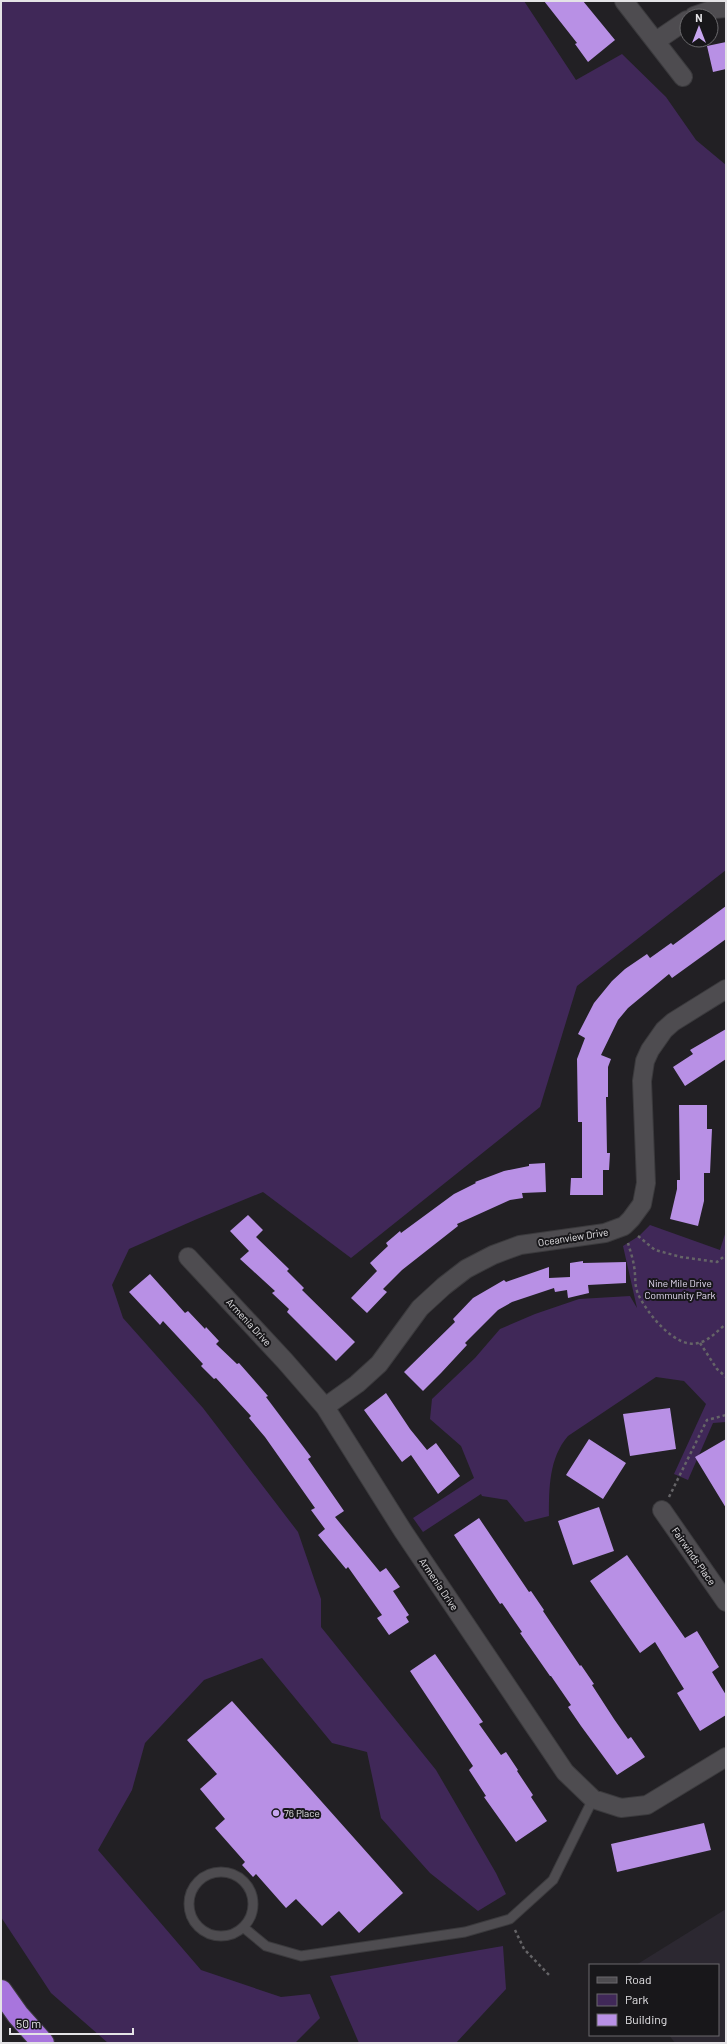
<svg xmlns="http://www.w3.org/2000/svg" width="727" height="2044" viewBox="0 0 727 2044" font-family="Barlow,sans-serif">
<rect width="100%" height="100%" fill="#222024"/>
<path fill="#2c2831" d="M726,1909V2043H675L669,2035H718V1965H636Z"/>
<path fill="#402858" d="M1,1H524L576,80L622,54L666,97L696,140L726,165V870L577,986L540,1107L351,1258L263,1192L197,1219L129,1249L112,1285L123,1318L203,1408L298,1532L321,1599V1627L436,1770L496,1873L506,1894L478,1911L430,1873L381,1818L367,1752L332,1743L262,1658L204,1680L145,1743L132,1790L98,1850L201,1970L281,1997L310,1994L320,2018L295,2043H108L51,1993L1,1917Z
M650,1225L720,1250L726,1231V1422L713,1423L688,1480L674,1474L706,1404L684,1381L656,1377L568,1436C549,1458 549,1488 549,1516L525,1522L507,1500L482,1496L481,1494L423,1532L413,1518L474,1478L461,1446L430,1419L432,1399L475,1358L500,1329L535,1314L579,1299L630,1296L637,1308L623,1246L639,1236Z
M503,1946L506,1989L456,2043H359L330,1976Z"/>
<path fill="#b890e5" d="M544,1H583L615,40L588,62L575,44L577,43Z
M726,42V69L713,72L707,46Z
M726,906V939L672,978L669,974L628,1008L618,1020L601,1055L611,1059L608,1067V1097H606L607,1153H610L609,1170H603V1195H570L571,1178H582V1122H578L577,1059L585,1038L578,1034L594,1003L612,981L625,969L647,954L650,958L671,943L673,945Z
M726,1029V1059L685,1086L673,1067L693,1054L690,1050Z
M679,1105H707V1129H712L710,1173H704V1201L698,1226L670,1219L677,1189V1180H680Z
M545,1163L546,1192L522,1193L523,1198L510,1200L457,1224L458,1226L402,1270L383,1289L387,1292L367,1313L351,1298L377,1271L370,1263L388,1246L386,1243L400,1231L401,1233L454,1194L476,1183L475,1182L504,1171L529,1166V1164Z
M248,1215L263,1230L256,1237L289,1269L287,1271L304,1288L302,1290L355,1342L336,1361L287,1312L289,1309L272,1293L275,1291L240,1259L249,1251L230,1231Z
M583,1261V1263L626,1262V1283L588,1285L589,1293L568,1298L567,1290L555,1292L554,1288L512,1302L498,1310L465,1343L467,1345L441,1373L423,1391L404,1372L455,1322L453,1319L473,1298L504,1280L506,1282L549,1267V1278L570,1277V1263Z
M150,1274L185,1313L188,1311L205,1329L206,1327L219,1341L216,1344L237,1364L239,1363L268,1396L266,1397L311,1457L308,1459L344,1511L335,1517L380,1572L386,1568L400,1587L393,1591L409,1615L406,1617L409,1622L389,1635L377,1618L382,1615L348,1567L346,1569L318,1535L325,1529L311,1510L315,1508L265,1437L249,1418L251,1416L216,1378L214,1379L201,1366L203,1364L163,1321L160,1325L129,1292Z
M386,1393L410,1429L427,1450L436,1443L460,1476L438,1494L411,1455L402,1462L364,1410Z
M670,1408L676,1449L630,1456L623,1414Z
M589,1439L626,1463L603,1499L566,1475Z
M726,1439V1508L695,1457Z
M599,1507L614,1551L573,1565L558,1521Z
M479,1518L529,1592L531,1591L544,1610L543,1611L580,1666L581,1665L594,1684L592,1685L614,1719L628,1739L631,1737L645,1757L617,1775L581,1726L568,1707L571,1705L551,1676H550L520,1633L522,1632L502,1603L500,1604L454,1535Z
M627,1555L685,1638L697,1631L719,1667L712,1672L726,1695V1715L700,1731L677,1693L684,1689L655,1642L640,1653L590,1581Z
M435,1654L483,1722L479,1724L501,1755L506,1752L518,1770L517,1771L533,1795L531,1797L547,1821L516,1842L484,1797L486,1796L469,1770L473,1766L410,1671Z
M232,1701L403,1893L359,1933L339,1911L322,1926L296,1899L286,1908L256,1874L253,1877L242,1865L245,1862L215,1828L225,1819L200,1789L217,1774L187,1740Z
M704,1823L711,1850L617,1872L611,1844Z"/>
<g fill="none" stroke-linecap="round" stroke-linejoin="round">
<defs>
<path id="service" d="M189 1904a32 32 0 1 1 64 0a32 32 0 1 1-64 0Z
M243,1927L266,1946L301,1956L465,1932L510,1919L553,1880L593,1799"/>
<path id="minor" d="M624,1L683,77
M694,16L714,9L726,8
M656,41L687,20
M188,1257L285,1361L325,1407L403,1531L565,1772L593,1799L621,1808L647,1805L726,1757
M325,1407L357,1384L379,1364L420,1308L444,1286L466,1269L493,1255L520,1245L605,1233L624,1226L631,1219L642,1204L646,1183L642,1081L645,1061L650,1050L664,1030L673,1022L726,989
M662,1510L726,1602"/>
<path id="motorway" d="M1,1991L18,2015L43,2043"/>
</defs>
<use href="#service" stroke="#3b3a3d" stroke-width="11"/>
<use href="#minor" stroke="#3b3a3d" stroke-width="20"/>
<use href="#motorway" stroke="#3b3a3d" stroke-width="24"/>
<path stroke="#656467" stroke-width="2.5" stroke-dasharray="3 3" stroke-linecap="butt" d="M638,1236L655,1250L681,1257L717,1262L726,1255
M628,1243C630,1250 633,1259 634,1266C636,1276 634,1284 638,1294C647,1313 675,1349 698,1343C709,1341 717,1331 726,1324
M700,1343L717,1369L726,1377
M669,1497L707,1420L726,1415
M515,1930L524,1949L550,1976"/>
<use href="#service" stroke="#4e4c50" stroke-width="9"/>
<use href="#minor" stroke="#4e4c50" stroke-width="18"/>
<use href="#motorway" stroke="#a875dd" stroke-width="22"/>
</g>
<circle fill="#c7a6ef" stroke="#18171a" stroke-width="1.5" cx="276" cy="1813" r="4"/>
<g text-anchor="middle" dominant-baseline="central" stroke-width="4" stroke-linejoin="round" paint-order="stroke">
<g font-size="10" fill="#e4e3e6" stroke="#18171a">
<text transform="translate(573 1237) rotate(-9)">Oceanview Drive</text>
<text transform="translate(249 1322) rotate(47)">Armenia Drive</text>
<text transform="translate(694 1556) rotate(55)">Fairwinds Place</text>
<text transform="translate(439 1584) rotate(56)">Armenia Drive</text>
</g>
<g font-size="10" fill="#e4dbf1" stroke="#18171a">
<text x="680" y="1283">Nine Mile Drive<tspan x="680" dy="12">Community Park</tspan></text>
</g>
<g font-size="10" fill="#e4e3e6" stroke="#18171a" text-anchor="start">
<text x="284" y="1813">76 Place</text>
</g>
</g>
<rect width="727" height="2044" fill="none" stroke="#e4e3e6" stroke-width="4"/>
<rect x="589" y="1964" width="130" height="72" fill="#18171a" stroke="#6a696c"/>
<rect x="597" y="1977" width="20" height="6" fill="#4e4c50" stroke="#6a696c"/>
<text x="625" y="1984" font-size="12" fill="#e4e3e6">Road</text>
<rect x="597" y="1994" width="20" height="12" fill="#402858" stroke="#6a696c"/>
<text x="625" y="2004" font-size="12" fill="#e4e3e6">Park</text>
<rect x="597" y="2014" width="20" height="12" fill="#b890e5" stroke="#6a696c"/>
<text x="625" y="2024" font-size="12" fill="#e4e3e6">Building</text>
<g transform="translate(699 28)"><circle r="19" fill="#18171a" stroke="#6a696c"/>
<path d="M0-3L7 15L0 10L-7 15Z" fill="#c7a6ef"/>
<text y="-6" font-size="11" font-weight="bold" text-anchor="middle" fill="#e4e3e6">N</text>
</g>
<path d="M10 2028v6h123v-6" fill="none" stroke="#e4e3e6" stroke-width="2"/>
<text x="16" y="2028" font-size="12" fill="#e4e3e6" stroke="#18171a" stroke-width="3" paint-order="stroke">50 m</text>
</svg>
